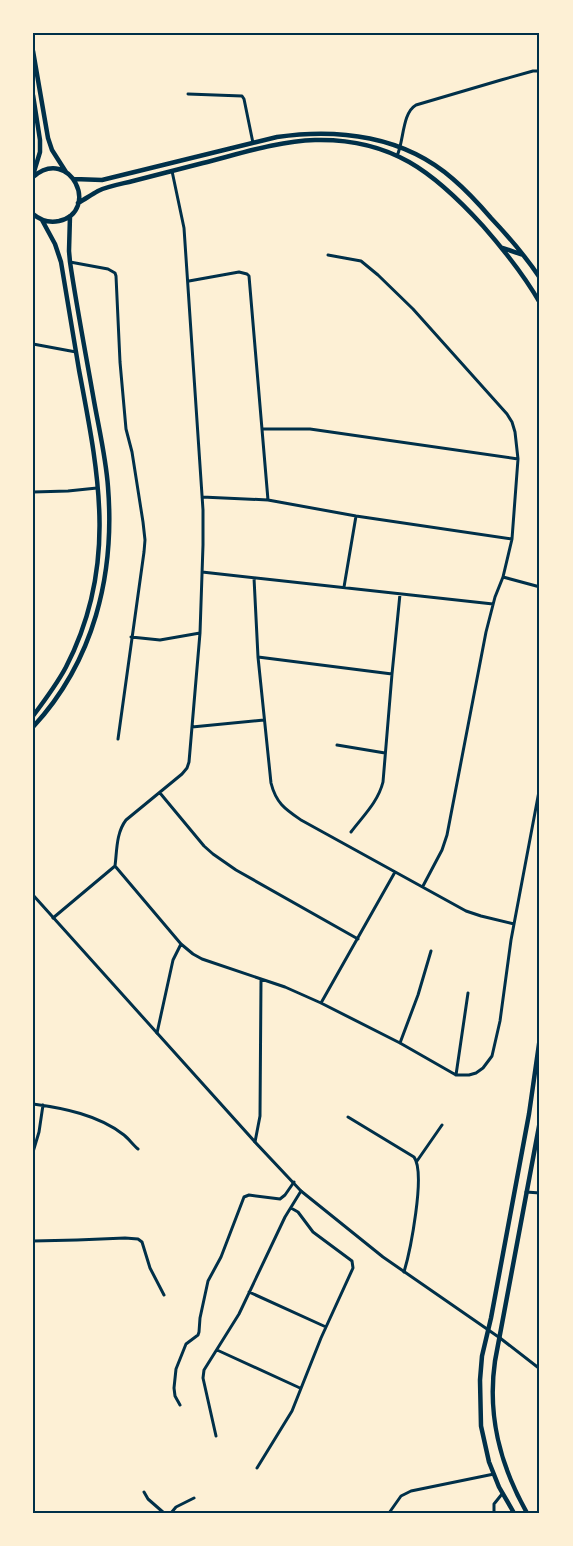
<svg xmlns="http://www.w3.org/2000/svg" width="573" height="1546" viewBox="0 0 573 1546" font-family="'Libre Baskerville',serif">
<rect width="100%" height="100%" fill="#fdf0d5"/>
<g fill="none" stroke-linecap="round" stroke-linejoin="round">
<path stroke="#003049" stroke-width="3" d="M188,94L242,96L244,99L253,143
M397,156C404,141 402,113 416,105L501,80L533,71H540
M328,255L361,261L378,275L413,309L507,414L512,422L515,432L518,459L512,539L503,577L495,597L486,632L447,835L442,850L423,886
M70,262L108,269L115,273L116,276L120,362L126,429L132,452L143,522L145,540L144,552L118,739
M189,281L239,272L247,274L249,276L268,500
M33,344L76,352
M262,429H310L518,459
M33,492L68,491L97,488
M202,497L268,500L356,516L512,539
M202,572L493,604
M503,577L540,587
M254,578L258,657L271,783C276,803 285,809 301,820L466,911L481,916L514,924
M344,587L356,516
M131,637L160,640L200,633
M258,657L392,674
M192,727L264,720
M337,745L385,753
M160,793L204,846L213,854L236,870L358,939
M351,832C363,816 378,802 383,782L392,674L400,594
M115,866L181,944L193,954L202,959L285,987L321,1003L400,1043L456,1075H469L476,1073L483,1068L492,1056L500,1021L511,940L540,786
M53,918L115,866C117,851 116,833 126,820L182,774L187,768L189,762L200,633L203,545V510L184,228L172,171
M321,1003L395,872
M157,1033L173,960L181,944
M400,1043L418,995L431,951
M456,1075L468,993
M33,1104C63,1108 99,1115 124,1135C129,1139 133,1145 138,1149
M348,1117L414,1157C426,1173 410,1252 404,1272
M255,1142L260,1116L261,980
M33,1152L39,1132L43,1105
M417,1161L442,1125
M526,1192L540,1193
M33,1241L77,1240L125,1238L138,1239L142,1242L150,1268L164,1295
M249,1292L326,1327
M500,1338L540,1369
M217,1350L300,1388
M180,1405L175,1396L174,1388L176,1369L186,1344L198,1335L199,1332L200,1318L208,1281L221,1257L244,1197L249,1195L280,1199L285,1195L294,1182
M216,1436L203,1378L204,1370L239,1314L285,1217L301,1191
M257,1468L292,1411L321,1338L353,1268L352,1261L313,1232L298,1212L291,1208
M144,1492L148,1499L164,1513
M171,1513L176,1507L194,1498
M389,1513L401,1496L411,1491L494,1474
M494,1513V1504L502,1494"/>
<path stroke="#003049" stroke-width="3" d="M33,895L255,1142L301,1191L383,1257L500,1338"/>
<path stroke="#003049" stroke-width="4.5" d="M33,51L48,138L52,150L66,172
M33,95L40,140V152L33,175
M33,177C70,145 101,211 59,221C49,223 40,220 33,214
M74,179L102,180L277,137C339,128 404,136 453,179C467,191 479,204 491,218C509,237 526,257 540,278
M78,203C85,199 91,195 98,191C108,186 121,184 133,181C156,175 180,169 203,163C239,154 278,141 315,140C391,138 434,172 483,226C504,250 524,275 540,303
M503,248L523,255
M33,716C45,700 57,684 66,667C118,566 99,475 79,370C73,334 67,298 61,262L55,244L42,220
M33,727C94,661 115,575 108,487C106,458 99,429 94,401C86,355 77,309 70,262L69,251L70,216
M514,1513L499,1487L489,1462L481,1426L480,1380L482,1356L491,1318L529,1114L540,1037
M527,1513C500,1465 487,1416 495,1361L540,1121"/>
</g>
<rect width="573" height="1546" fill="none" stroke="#fdf0d5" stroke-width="69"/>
<rect x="34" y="34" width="504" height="1478" fill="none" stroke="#003049" stroke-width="2"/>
</svg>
